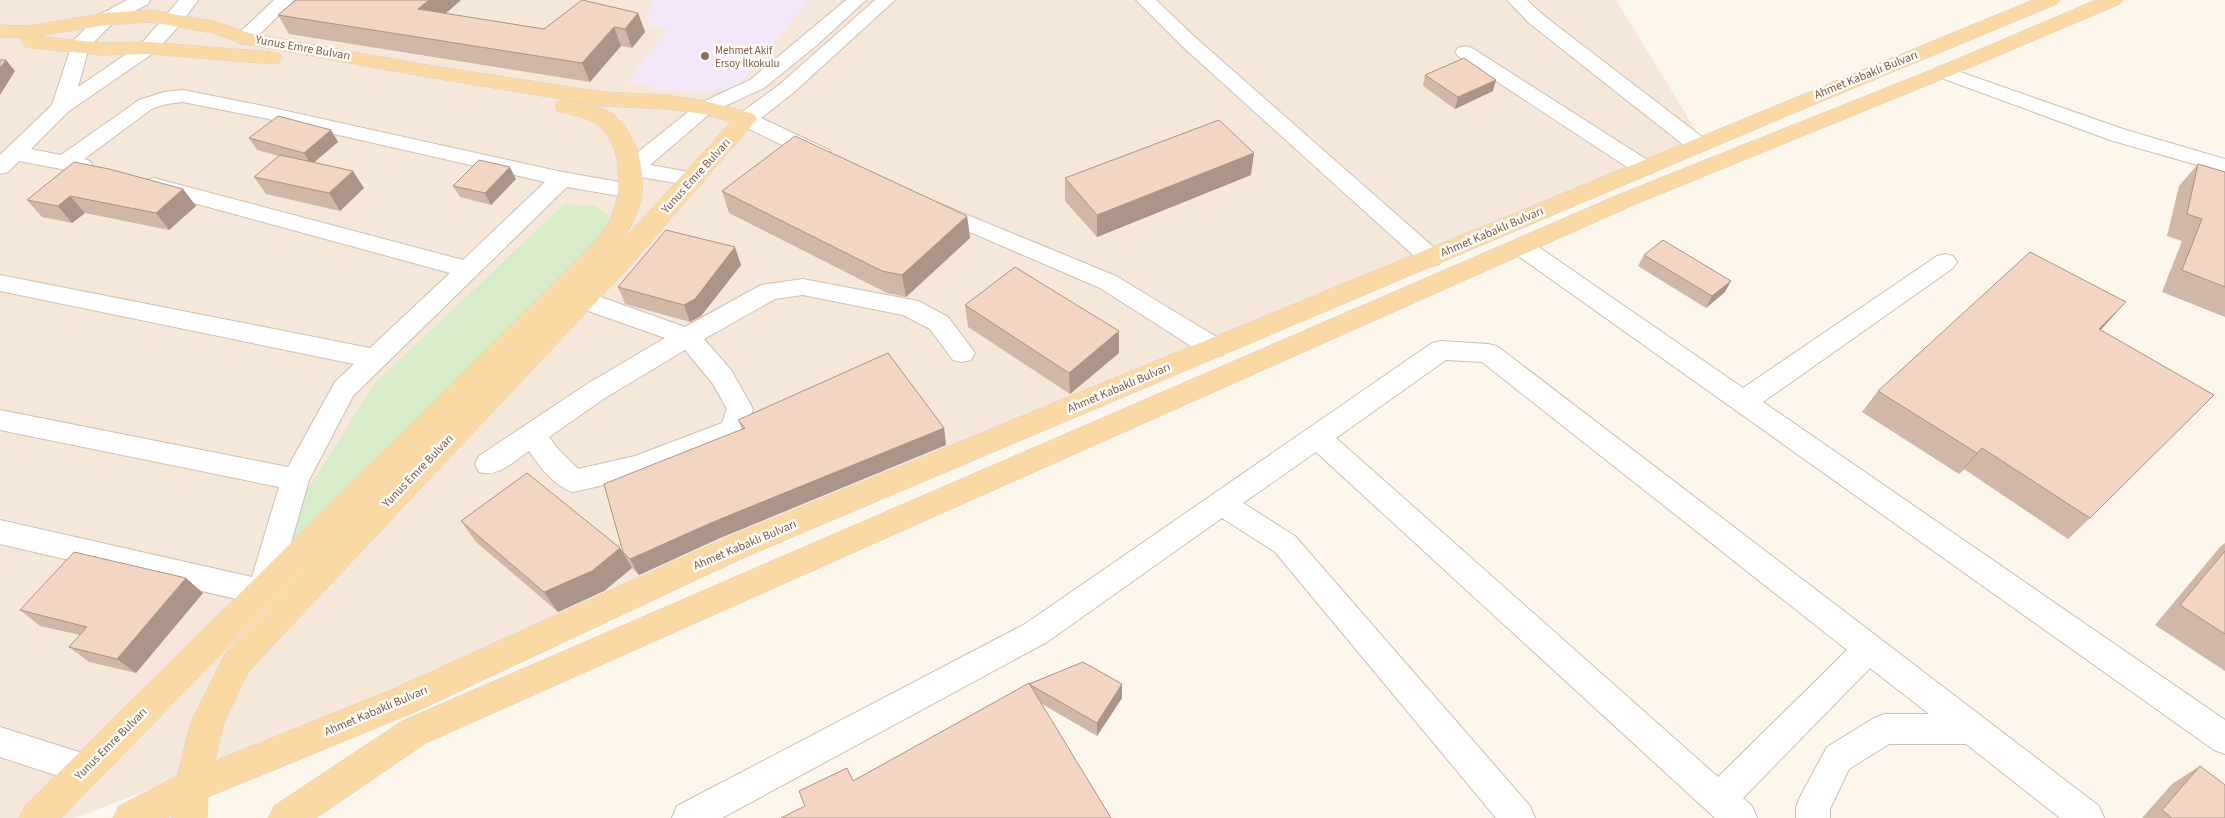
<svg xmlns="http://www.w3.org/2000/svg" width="2225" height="818" viewBox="0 0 2225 818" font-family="'Source Sans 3',sans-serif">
<rect width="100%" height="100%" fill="#fdf6ec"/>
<path fill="#f5e8da" d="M0,0H1616L1700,137L285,737L75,818H0Z"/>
<path fill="#f3e8fa" d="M652,0H809L737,87L718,91L667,90L626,82L667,30L648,25L647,13L652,6Z"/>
<path fill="#d8ecc9" d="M564,204L595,206L608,215L609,224L602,237L288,552L305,494L375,383Z"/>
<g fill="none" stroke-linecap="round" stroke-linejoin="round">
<defs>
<path id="minor" d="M127,0H150L148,4L113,23L89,47L78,87L141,44L179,0H198L179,26L155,52L69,111L31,149L61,155L139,100L164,92L183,90L264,106L562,172L631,184L639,186L642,191L639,196L631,198L567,187L353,396L309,480L277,592L272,601L262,605L0,544V520L252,577L279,487L0,430V410L288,467L335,382L354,364L0,291V275L370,348L450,273L146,190L143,185L146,180L154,178L463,260L545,182L264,118L183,102L167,104L153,108L84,159L90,161L93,166L90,171L82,173L19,161L8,172L0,174V155L52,105L73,41L99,15Z
M274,0H294L252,42L245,44L238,42L235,38L238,34Z
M846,0H866L816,46L764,88L712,112L650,165L701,174L704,179L701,184L693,186L623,174L620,169L623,164L698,104L750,80Z
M875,0H895L793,93L761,118L829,150L832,155L829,160L821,162L813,160L739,124L735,119L739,114L779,85Z
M1136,0H1156L1197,39L1439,252L1443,258L1439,264L1431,266L1423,264L1183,47Z
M1507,0H1527L1543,15L1706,140L1709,145L1706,150L1698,152L1690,150L1529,23Z
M1465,46L1472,48L1652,163L1655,168L1652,173L1644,175L1636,173L1458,56L1455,52L1458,48Z
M1943,66L2126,130L2225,159V173L2110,140L1936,76L1933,72L1936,68Z
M936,202L1116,276L1223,341L1227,348L1223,355L1214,357L1205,355L1100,288L928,214L925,209L928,204Z
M1522,239L1530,241L1743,388L1937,256L1945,254L1953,256L1957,262L1953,268L1763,402L2225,720V754L2214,750L1514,253L1510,247L1514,241Z
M803,279L918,301L948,317L975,353L971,360L962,362L953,360L930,329L903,315L803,295L775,299L704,339L731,370L753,409L742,437L635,478L573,492C554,486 540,467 529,451C514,461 498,478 479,472L475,464L479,456L587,384L665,338L574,306L571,300L574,294L583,291L592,294L685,327L761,285ZM685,350L713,384L727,409L722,423L635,456L578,469L558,449L549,437L605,398Z
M1441,341L1488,344L1497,346L2099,806L2104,818H2060L1966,744H1889L1849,769L1830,809V818H1796V807L1801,795L1827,747L1874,718L1885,714H1929L1870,668L1743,798L1752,806L1757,818H1715L1316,452L1243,503L1295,536L1530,806L1535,818H1496L1275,552L1222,518L1047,642L722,818H672L677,806L1025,624L1432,343ZM1446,360L1482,362L1847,650L1718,777L1336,438Z
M0,727L98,758L102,769L98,780L86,785L0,757Z"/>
<path id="major" d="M2033,0H2060L2057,4L1794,113L743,558L415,712L208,797L207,818H171L172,816L167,818H113L119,806L177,776L191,722L226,652L424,446L61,818H19L25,806L559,278C577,259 600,241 611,217C623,193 622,142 598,125C586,116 572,115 558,112L555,107L558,102C567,100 575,102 585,104C596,106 608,109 616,117C639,138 648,178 639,207C630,236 606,260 585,281L731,122L704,114L666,109L603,106L421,76L245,44L212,33L151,22L106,25L37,36L102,43L148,42L273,52L280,54L283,58L280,62L273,64L148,54L102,55L31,48L24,46L21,42L23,38L0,37V25L27,26L106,13L151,10L217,22L249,33L421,64L603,92L666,95L705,101L754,114L757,119L631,265L248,672L224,723L215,761L391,690L721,540Z
M2096,0H2123L2120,4L1950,76L1636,204L426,743L316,818H268L274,806L402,721L1620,194L1936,68Z"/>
</defs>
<use href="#minor" stroke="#d1beb0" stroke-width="2"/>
<use href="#major" stroke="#dad1cd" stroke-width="1"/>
<use href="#minor" fill="#fff" fill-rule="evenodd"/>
<use href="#major" fill="#fbd9a5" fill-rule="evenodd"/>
</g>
<path fill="#d1b7a8" d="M296,0H460V1L445,14L544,29L638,13L645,32L632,48L621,46L590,82L289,34L278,15Z
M1425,75L1493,91L1455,109L1423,86Z
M331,130L338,142L314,162L364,188L340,211L266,194L254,177L279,156L257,150L249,138Z
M74,162L183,189L196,206L169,230L85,213L72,223L42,217L27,200Z
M2198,164L2225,172V317L2162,292L2182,241L2167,236L2179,186Z
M1251,175L1097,237L1065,201V178Z
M516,179L491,205L460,197L453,186Z
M722,191L967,216L970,238L906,297L887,293L729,213Z
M1644,255L1725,292L1706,308L1638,266Z
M741,265L701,316L690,322L625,304L618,287Z
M965,305L1119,331V353L1070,394L968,327Z
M2106,324L2101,330L2090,518L2068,539L1964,469L1959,474L1862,412L1878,391Z
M738,420L944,428L946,445L720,538L639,575L632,568L604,591L558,612L476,542L461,521L623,552L742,429Z
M2225,543V671L2155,625L2220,547Z
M203,593L136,673L89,662L69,647L80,635L40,626L20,610Z
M1030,684H1122V698L1097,736L1042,704L853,781Z
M2200,766L2225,818H2142L2172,784Z"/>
<path fill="#aa9588" d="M429,0H460V1L427,29L418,9Z
M638,13L645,32L632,48L625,29Z
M614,27L621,46L590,82L582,63Z
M6,60L15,71L0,95V68Z
M1496,80L1493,91L1455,109L1458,97Z
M331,130L338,142L311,165L304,153Z
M1254,153L1251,175L1097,237V215Z
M510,167L516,179L491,205L485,193Z
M353,171L364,188L340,211L329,193Z
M183,189L196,206L169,230L156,213Z
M70,196L85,213L72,223L58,206Z
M967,216L970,238L906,297L902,275Z
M735,247L741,265L701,316L690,322L684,305Z
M1731,281L1725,292L1706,308L1712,296Z
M2126,302L2106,324L2080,351L2099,329Z
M1119,331V353L1070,394L1069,373Z
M944,428L946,445L720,538L639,575L630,559L713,522Z
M1982,448L1964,469L1959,474L1977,453Z
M620,548L632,568L604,591L558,612L544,592Z
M186,578L203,593L136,673L117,659Z
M1122,684V698L1097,736V723Z"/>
<path fill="#f3d5c3" stroke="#aa9588" d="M296,0H429L418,9L544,29L582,0L638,13L625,29L614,27L582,63L278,15Z
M1464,58L1496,80L1458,97L1425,75Z
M0,60H6L0,68Z
M278,116L331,130L304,153L249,138Z
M1219,120L1254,153L1097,215L1065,178Z
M795,136L967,216L902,275L882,271L722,191Z
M280,155L353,171L329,193L254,177Z
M479,160L510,167L485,193L453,186Z
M74,162L109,169L183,189L156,213L70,196L58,206L27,200Z
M2198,164L2225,172V287L2182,270L2202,219L2187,214Z
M666,230L735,247L695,299L684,305L618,287Z
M1663,240L1731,281L1712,296L1644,255Z
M2030,252L2126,302L2099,329L2214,395L2090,518L1982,448L1977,453L1878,391Z
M1015,267L1119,331L1069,373L965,305Z
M888,353L944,428L713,522L630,559L623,552L604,484L745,428L738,420Z
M527,473L620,548L592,571L544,592L461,521Z
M2225,551V634L2180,605Z
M74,552L186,578L117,659L69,647L87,627L20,610Z
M1083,662L1122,684L1097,723L1029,684Z
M1029,683L1111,818H781L805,806L799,791L847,768L853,781Z
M2200,766L2225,785V818H2172L2162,810Z"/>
<circle fill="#8d6e63" stroke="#fffaf3" stroke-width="2" cx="705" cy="56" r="5"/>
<g text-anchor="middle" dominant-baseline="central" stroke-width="5" stroke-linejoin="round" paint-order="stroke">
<g font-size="11" fill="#785e54" stroke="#fffaf3" text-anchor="start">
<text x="715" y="50">Mehmet Akif<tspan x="715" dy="13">Ersoy İlkokulu</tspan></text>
</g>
<g font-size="12" fill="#7a5c4d" stroke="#fffaf3">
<text transform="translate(303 48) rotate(10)">Yunus Emre Bulvarı</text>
<text transform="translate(1866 75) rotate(-22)">Ahmet Kabaklı Bulvarı</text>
<text transform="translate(696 176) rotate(-48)">Yunus Emre Bulvarı</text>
<text transform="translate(1492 232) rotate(-23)">Ahmet Kabaklı Bulvarı</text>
<text transform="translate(1119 388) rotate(-23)">Ahmet Kabaklı Bulvarı</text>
<text transform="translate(418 471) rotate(-46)">Yunus Emre Bulvarı</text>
<text transform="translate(745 545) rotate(-23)">Ahmet Kabaklı Bulvarı</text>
<text transform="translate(376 711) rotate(-23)">Ahmet Kabaklı Bulvarı</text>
<text transform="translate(111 744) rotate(-45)">Yunus Emre Bulvarı</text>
</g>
</g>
</svg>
